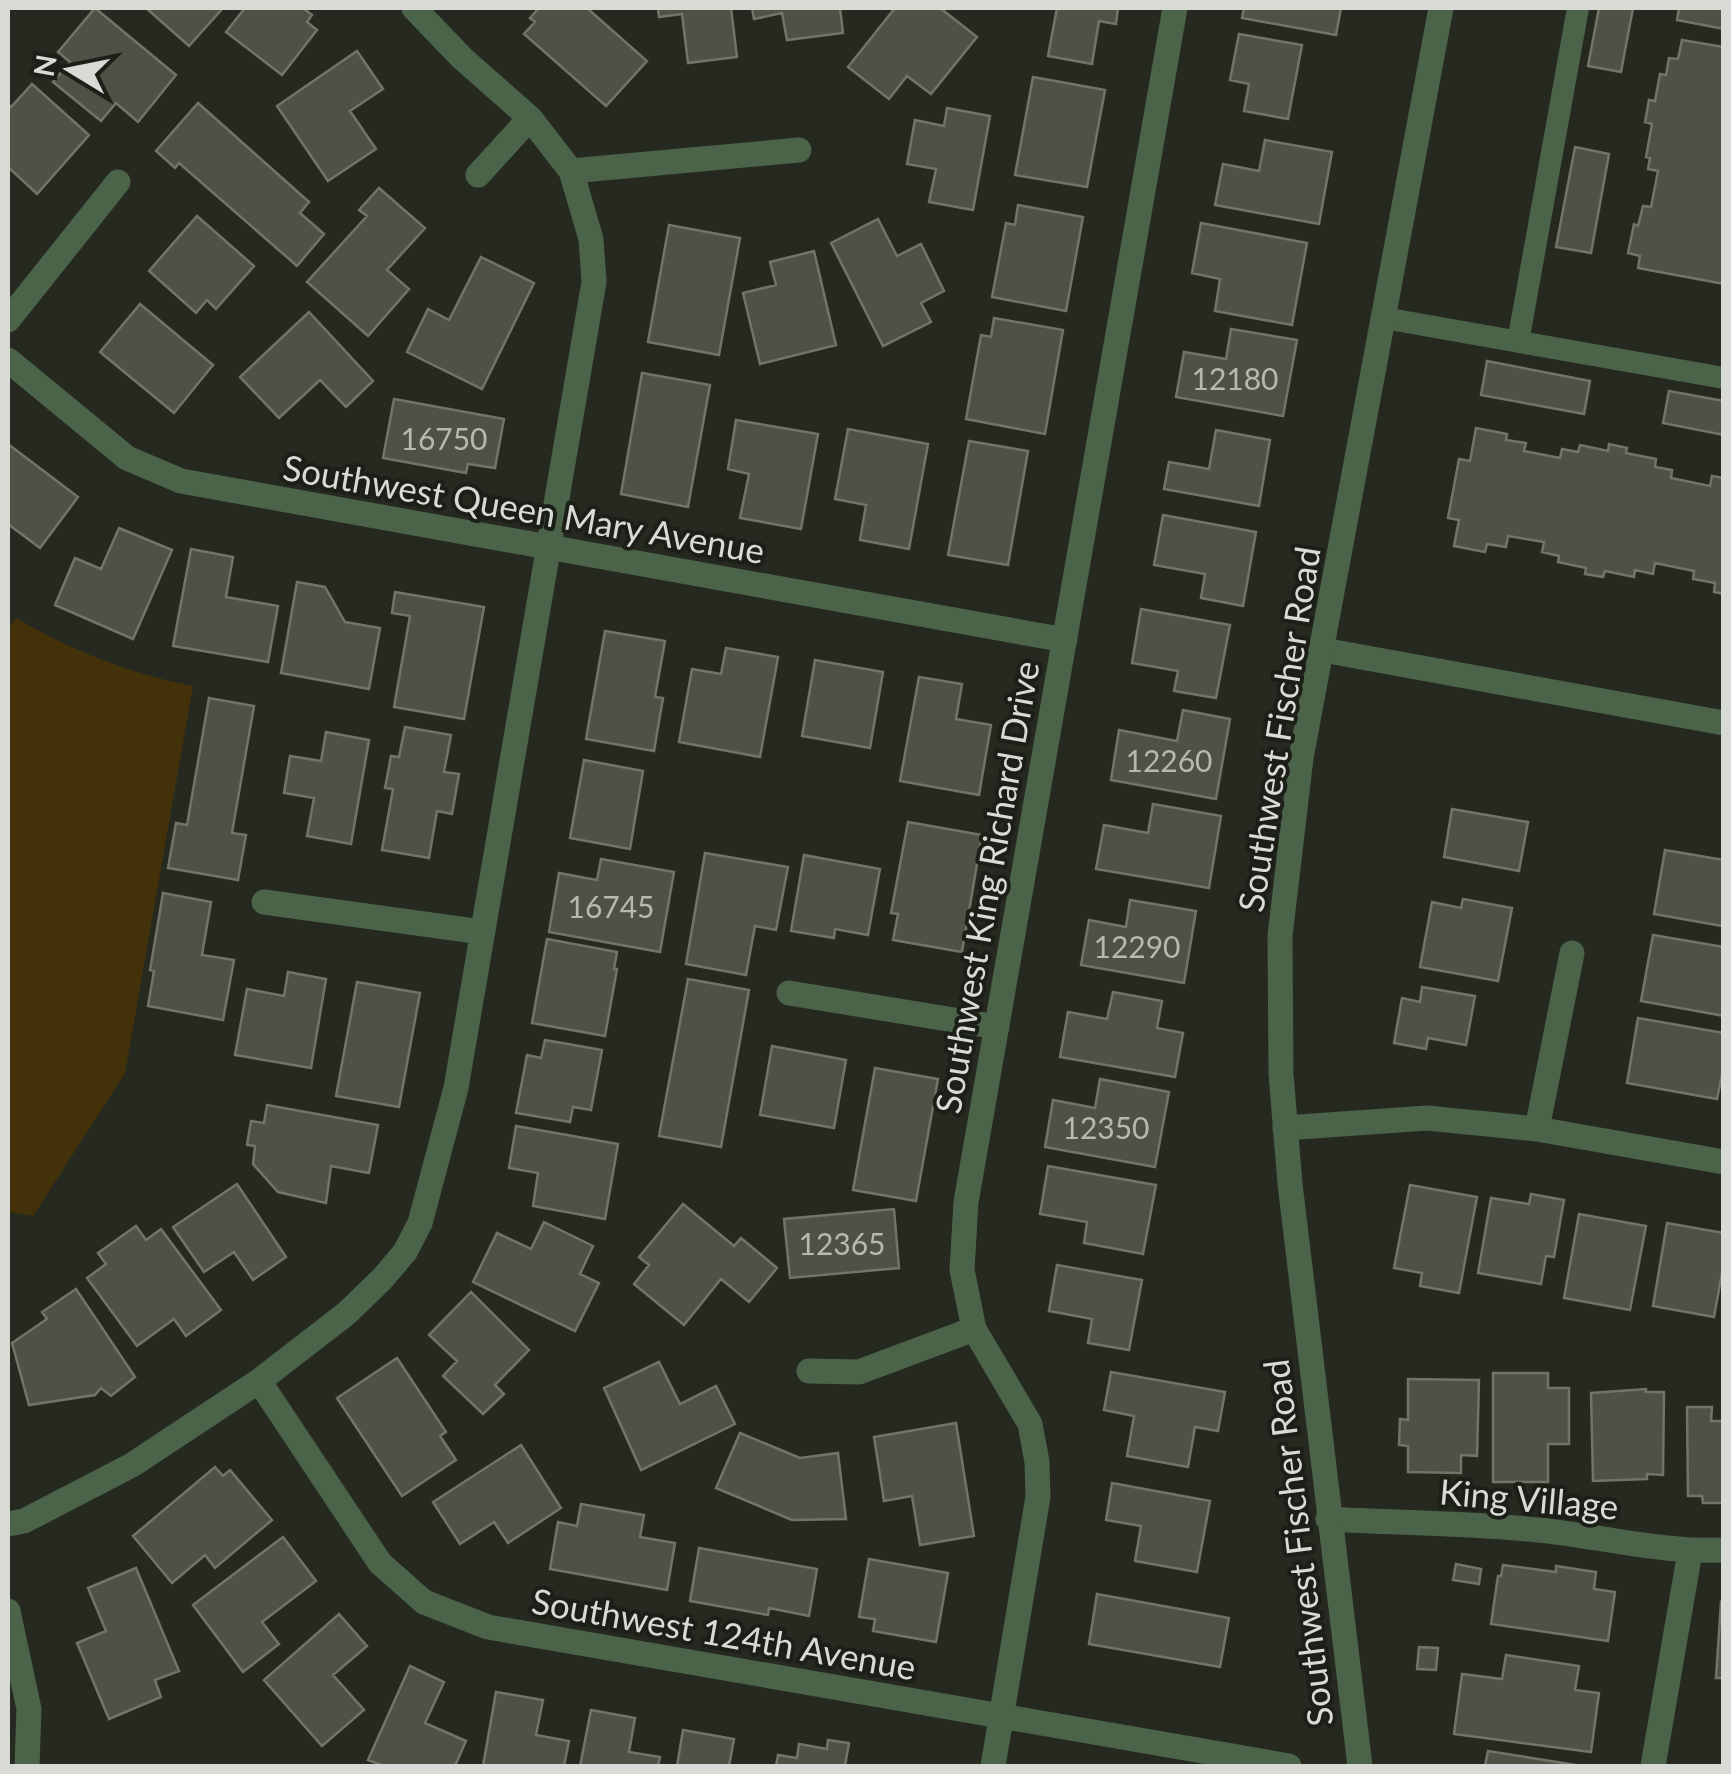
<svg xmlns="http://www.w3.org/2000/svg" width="1731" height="1774" viewBox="0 0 1731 1774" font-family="Lato,sans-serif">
<rect width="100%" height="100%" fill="#262920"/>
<path fill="#433209" d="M16,618C73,651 128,673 193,686L125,1073L33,1216L8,1212V628Z"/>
<path fill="#515046" stroke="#737368" stroke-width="2.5" d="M95,8L176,75L138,122L116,103L101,121L53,82L70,62L58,52Z
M146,8H223L189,46Z
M245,8H303L312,15L307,22L317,30L282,75L226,32Z
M539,8H587L647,61L606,106L524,34L535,22L530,18Z
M658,8H731L737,57L688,63L682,14L659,17Z
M752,8H840L843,33L787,40L782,13L754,19Z
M895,8H940L977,37L931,94L907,76L889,99L848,67Z
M1057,8H1118L1116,24L1099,21L1092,64L1048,56Z
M1244,8H1341L1336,35L1242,18Z
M1599,8H1633L1621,72L1588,66Z
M1679,8H1724V29L1677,20Z
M1239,34L1302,45L1288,119L1244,111L1249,84L1230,80Z
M1682,40L1724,47V284L1638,268L1640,256L1628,253L1634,224L1638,226L1643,206L1651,207L1658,171L1648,169L1650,158L1646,157L1652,124L1645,122L1649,100L1655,101L1660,74L1666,75L1669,58L1678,59Z
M357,51L383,89L350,111L376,149L328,181L277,106Z
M1033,77L1105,90L1087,187L1015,175Z
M32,84L89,135L37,194L8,167V104L11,107Z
M198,103L309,202L300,213L324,234L297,266L179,163L175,168L156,151Z
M947,108L990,116L973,210L929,202L936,169L907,164L915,120L944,126Z
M1265,140L1332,152L1319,224L1215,205L1223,164L1259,171Z
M1575,147L1609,154L1591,253L1556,247Z
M379,188L425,228L387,270L409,289L368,336L307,282L367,216L359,210Z
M1018,205L1083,217L1066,311L992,297L1006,223L1015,225Z
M197,216L254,266L216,309L207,300L196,313L149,271Z
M878,219L897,256L921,244L944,291L921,303L931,322L883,346L831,243Z
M1201,223L1307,243L1292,325L1215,311L1220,279L1192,273Z
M669,225L740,238L719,355L648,342Z
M814,251L836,345L760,364L743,293L776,285L770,262Z
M481,257L534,283L482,389L407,352L428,309L449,320Z
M140,304L213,365L174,413L100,352Z
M309,312L373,381L346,407L320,380L279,418L240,377Z
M994,318L1063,330L1045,434L966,419L981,335L991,337Z
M1231,329L1297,340L1283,416L1176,397L1184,352L1226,359Z
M1487,361L1590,381L1584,414L1481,395Z
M642,373L710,385L688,507L621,494Z
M1669,391L1724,401V435L1663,423Z
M394,399L504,419L495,468L468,464L466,473L383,458Z
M736,420L818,434L801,529L740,518L749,474L728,469Z
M1476,428L1507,434L1506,440L1526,443L1524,451L1560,458L1562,449L1578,452L1580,445L1608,451L1609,444L1627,448L1626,453L1656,459L1655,467L1672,470L1671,478L1710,486L1712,476L1724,478V594L1714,592L1715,583L1693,579L1694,571L1655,563L1653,574L1635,570L1634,577L1605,571L1603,577L1585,574L1586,568L1558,562L1559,556L1542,552L1544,542L1508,536L1506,547L1487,544L1485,552L1454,546L1459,520L1448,518L1459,459L1470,461Z
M848,429L928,444L909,549L860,540L866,505L835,499Z
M1216,430L1270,440L1259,506L1164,489L1169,462L1209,469Z
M969,441L1028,451L1008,565L948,555Z
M8,444L78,497L40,548L8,524Z
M1163,515L1256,532L1243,606L1201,598L1205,574L1154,565Z
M119,528L172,550L133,639L55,605L75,558L101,569Z
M191,549L233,557L226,597L278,606L268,662L173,646Z
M297,582L325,587L345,622L380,628L369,689L281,673Z
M395,592L484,607L464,719L394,707L410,616L392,613Z
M1141,609L1230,625L1216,698L1174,691L1178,671L1132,663Z
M605,631L665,641L655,697L663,698L654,751L586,739Z
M726,648L778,657L760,757L679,742L692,669L721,674Z
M815,660L883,672L870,748L802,736Z
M919,677L962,684L956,719L991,725L979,795L900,781Z
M209,698L254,706L232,833L246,835L238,880L168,868L176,823L187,825Z
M1183,710L1230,719L1216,799L1111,780L1119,730L1177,741Z
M405,727L451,735L444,772L459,774L452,814L437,811L429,858L382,850L393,789L385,788L391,756L399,757Z
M326,732L369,740L351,844L307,836L314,798L284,793L290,756L321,761Z
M584,760L643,771L630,849L570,838Z
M1153,804L1221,816L1209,888L1096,869L1104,825L1148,833Z
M1452,809L1528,822L1519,871L1444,857Z
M908,822L982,835L962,952L893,940L898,914L891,913Z
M1665,850L1724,860L1722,926L1654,914Z
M705,853L788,867L776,930L755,926L746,975L686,964Z
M804,855L880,869L868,935L835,929L834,938L791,931Z
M601,859L674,872L660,952L549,932L559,873L597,880Z
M163,893L211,902L202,955L234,960L223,1020L148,1006L154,971L150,970Z
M1463,899L1512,908L1498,981L1420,967L1432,902L1461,908Z
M1130,900L1196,911L1184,983L1081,965L1089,920L1126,927Z
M1653,935L1724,947V1016L1641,1001Z
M547,939L617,952L614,969H617L605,1036L532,1023Z
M288,972L326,979L311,1068L235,1055L247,989L284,996Z
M688,979L749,990L721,1147L659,1136Z
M357,982L420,993L399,1107L336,1096Z
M1422,987L1475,996L1466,1045L1428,1038L1426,1049L1394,1043L1402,998L1420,1002Z
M1113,992L1162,1001L1157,1028L1183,1033L1175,1077L1060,1057L1068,1012L1107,1019Z
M1638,1018L1724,1033V1065L1717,1099L1627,1083Z
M545,1040L602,1050L591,1110L573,1107L570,1122L516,1113L527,1055L541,1058Z
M772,1046L846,1060L834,1128L760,1115Z
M875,1068L938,1079L916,1201L853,1190Z
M1100,1079L1169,1092L1155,1167L1045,1147L1053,1100L1095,1108Z
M267,1105L378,1125L369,1173L331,1166L326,1203L278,1192L253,1164L255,1146L247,1145L251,1121L264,1123Z
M516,1126L618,1144L605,1219L533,1206L538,1173L509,1168Z
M1048,1166L1156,1185L1143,1254L1084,1243L1087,1222L1040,1214Z
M237,1184L286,1257L253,1280L234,1252L204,1272L173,1227Z
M1410,1185L1477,1197L1459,1293L1420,1286L1422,1273L1394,1268Z
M1531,1194L1564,1200L1554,1257L1546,1256L1541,1284L1478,1273L1491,1198L1529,1204Z
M683,1204L734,1246L741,1238L777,1268L749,1302L721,1279L684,1325L634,1284L649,1265L639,1257Z
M894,1209L899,1268L790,1278L784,1219Z
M1579,1214L1646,1226L1630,1310L1564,1298Z
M544,1222L593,1246L580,1274L599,1283L575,1331L473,1282L497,1233L531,1249Z
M1667,1223L1724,1233V1262L1714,1317L1653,1306Z
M136,1226L146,1240L161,1229L221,1310L186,1336L174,1319L137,1346L87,1278L106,1264L98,1253Z
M1057,1265L1142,1280L1129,1350L1088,1343L1092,1319L1049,1311Z
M76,1289L135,1377L111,1396L101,1388L95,1395L29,1405L12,1343L47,1319L42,1312Z
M471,1292L529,1350L495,1385L504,1394L483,1414L443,1376L457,1361L429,1335Z
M397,1358L446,1432L440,1436L456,1460L402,1496L337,1398Z
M659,1362L680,1404L716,1386L735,1424L641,1470L604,1388Z
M1111,1372L1225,1392L1218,1431L1195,1427L1188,1467L1127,1456L1134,1416L1104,1410Z
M1493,1373H1548V1388H1569V1444H1548V1482H1493Z
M1408,1379L1479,1380L1477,1456L1461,1455V1473L1408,1472V1446L1399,1445L1400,1419L1408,1420Z
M1646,1389V1392H1664L1663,1475L1647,1474V1479L1593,1481L1591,1393Z
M1687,1407H1712L1711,1421H1724V1503H1703L1702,1496H1688Z
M956,1423L974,1536L920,1545L912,1496L884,1501L874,1437Z
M740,1433L800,1458L838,1453L846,1519L792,1520L716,1488Z
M521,1445L561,1508L508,1543L494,1522L460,1544L433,1502Z
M215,1467L223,1476L230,1470L272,1520L215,1568L205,1555L172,1583L133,1536Z
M1112,1483L1210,1501L1197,1572L1135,1561L1141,1526L1106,1520Z
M581,1504L644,1515L640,1537L675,1543L667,1590L550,1569L558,1522L577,1526Z
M283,1537L316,1581L262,1622L279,1644L243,1672L193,1605Z
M699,1548L817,1569L809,1616L769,1608L768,1615L690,1601Z
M869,1559L948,1573L936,1642L873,1631L875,1619L859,1617Z
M1456,1564L1481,1569L1479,1584L1453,1580Z
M1503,1565L1556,1572V1566L1596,1572L1594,1589L1615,1592L1608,1641L1491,1624L1498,1576H1501Z
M136,1568L179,1671L155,1680L161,1697L109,1719L77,1643L106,1631L88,1588Z
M1097,1594L1229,1618L1220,1667L1089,1644Z
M1721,1602L1724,1603V1678H1716Z
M339,1614L367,1646L333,1675L364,1710L322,1746L264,1680Z
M1419,1647L1438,1648L1436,1670L1417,1669Z
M1506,1655L1579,1666L1575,1690L1599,1693L1591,1752L1454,1734L1462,1674L1502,1679Z
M410,1666L444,1682L425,1723L466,1741L455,1766H384L368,1760Z
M496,1692L543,1700L536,1735L569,1741L564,1766H483Z
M591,1710L635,1718L629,1752L660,1757L658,1766H580Z
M683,1730L734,1739L729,1766H677Z
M828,1740L849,1743L845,1766H776L778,1755L797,1758L799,1744L827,1749Z
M1488,1751L1582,1766H1485Z"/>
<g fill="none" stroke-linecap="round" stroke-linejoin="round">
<path stroke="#4b6349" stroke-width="22" d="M1384,318L1724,378
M1518,342L1578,8"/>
<path stroke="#4b6349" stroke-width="25" d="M571,171L799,150
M478,175L530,118
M8,320L118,182
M8,360L127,458L181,481L1065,640
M1323,650L1724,723
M264,902L482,932
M789,993L997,1027
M1285,1128L1427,1118L1537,1129L1724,1162
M1537,1129L1572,953
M809,1371L859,1372L974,1329
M259,1381L380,1563L424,1602L488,1627L1289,1766
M1328,1519C1398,1523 1469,1523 1538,1530C1600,1536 1662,1553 1724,1550
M8,1524L24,1521L132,1465L259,1381L347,1313L382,1279L405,1252L420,1223L456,1088L594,282L591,239L571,171L530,118L462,58L414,8
M8,1611L29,1709L27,1766
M993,1766L1038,1497L1037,1462L1030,1424L974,1329L962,1270L966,1202L1175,8
M1653,1766L1690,1552"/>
<path stroke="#4b6349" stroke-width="25" d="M1360,1766L1290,1184L1281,1074L1280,936L1301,758L1441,8"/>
</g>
<g text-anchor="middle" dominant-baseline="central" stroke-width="8" stroke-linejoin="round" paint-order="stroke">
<g font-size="30" fill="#b6b8b1">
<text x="1235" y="378">12180</text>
<text x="444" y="438">16750</text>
<text x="1169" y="760">12260</text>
<text x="611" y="906">16745</text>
<text x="1137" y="946">12290</text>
<text x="1106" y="1127">12350</text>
<text x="842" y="1243">12365</text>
</g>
<g font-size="35" fill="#d8dad5" stroke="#1c1f17">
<text transform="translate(524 508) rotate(10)">Southwest Queen Mary Avenue</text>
<text transform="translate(1278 729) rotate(-81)">Southwest Fischer Road</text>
<text transform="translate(986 887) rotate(-80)">Southwest King Richard Drive</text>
<text transform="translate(1529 1498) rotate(5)">King Village</text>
<text transform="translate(1297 1543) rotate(-97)">Southwest Fischer Road</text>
<text transform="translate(724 1633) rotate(10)">Southwest 124th Avenue</text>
</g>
</g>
<rect width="1731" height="1774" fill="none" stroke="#d8dad5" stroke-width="20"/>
<g transform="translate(70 70) rotate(280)" stroke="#1c1f17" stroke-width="8" paint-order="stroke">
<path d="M0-8L18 38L0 25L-18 38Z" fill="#d8dad5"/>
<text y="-15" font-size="28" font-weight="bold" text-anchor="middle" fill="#d8dad5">N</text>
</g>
</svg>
